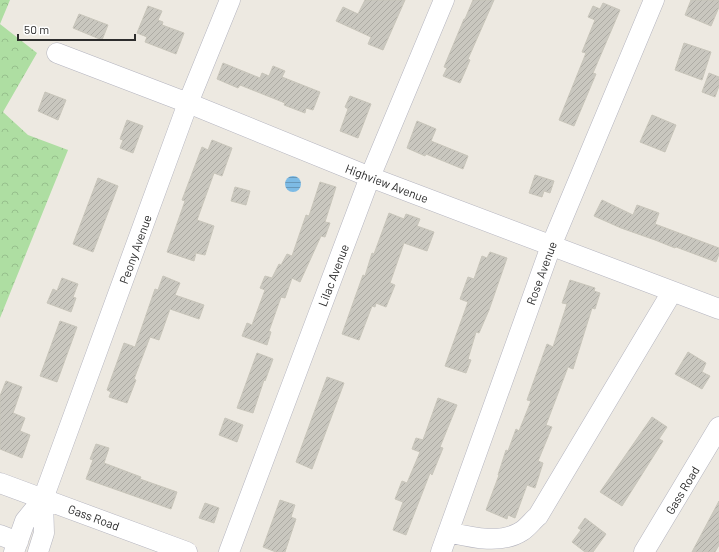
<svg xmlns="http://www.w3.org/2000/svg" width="719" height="552" viewBox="0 0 719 552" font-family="Barlow,sans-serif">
<defs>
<pattern id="forest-crowns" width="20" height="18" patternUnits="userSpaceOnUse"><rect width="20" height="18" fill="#aedea2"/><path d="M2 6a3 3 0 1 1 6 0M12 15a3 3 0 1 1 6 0" fill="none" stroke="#96bf8c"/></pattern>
<pattern id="water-rules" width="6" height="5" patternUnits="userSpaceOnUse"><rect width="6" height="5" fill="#7dbbe5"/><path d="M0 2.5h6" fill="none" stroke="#6798ba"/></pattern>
<pattern id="building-hatch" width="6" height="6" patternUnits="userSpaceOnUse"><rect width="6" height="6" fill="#c9c7bf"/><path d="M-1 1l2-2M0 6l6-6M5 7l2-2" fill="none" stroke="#adaba4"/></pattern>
</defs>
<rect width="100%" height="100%" fill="#ede9e1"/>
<path fill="url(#forest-crowns)" d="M0,0H10L0,24L37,53L3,112L28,135L68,150L0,318Z"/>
<path fill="url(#water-rules)" d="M285 184a8 8 0 1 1 16 0a8 8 0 1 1-16 0Z"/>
<path fill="url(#building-hatch)" stroke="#c8c5ba" d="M365,0H405L383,50L368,44L371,37L336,21L343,7L358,14Z
M473,0H494L468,59L470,60L460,83L443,76L447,68L444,67L464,19H465Z
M691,0H719V7L711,26L685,15Z
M603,3L620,10L593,73L596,74L574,126L559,120L586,53L582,52L595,20L588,17L593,6L600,9Z
M148,6L162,11L158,20L163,22L162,25L184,33L176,54L145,42L147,37L137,33Z
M79,14L108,25L102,40L73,28Z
M684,43L711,52L702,80L675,70Z
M223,63L260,78L262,73L269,76L273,66L285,71L282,77L320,92L313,110L306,108L305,113L284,105L285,103L240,85L238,88L217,79Z
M709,73L719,77V86L715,97L702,92Z
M45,92L66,100L58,120L38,111Z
M350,96L371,104L358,138L340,131L348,109L345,107Z
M652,115L676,125L665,152L640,142Z
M127,120L143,126L133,153L120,148L123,140L120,139Z
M417,121L436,129L431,141L468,156L463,169L426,154L425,156L407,148Z
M212,140L232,148L222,176L214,173L197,220L214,226L205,255L196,253L194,261L167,252L185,201L182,200L202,147L208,150Z
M535,175L554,181L550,193L544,191L542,197L529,193Z
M98,178L118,186L93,252L73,244Z
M320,182L336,187L325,222L330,223L325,237L321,236L300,282L292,278L285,298L281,297L269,331L271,332L267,345L242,336L247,323L252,325L265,290L260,288L265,276L272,278L279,264L281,265L287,254L292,256L306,215L309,216Z
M235,187L250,191L246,205L231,201Z
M602,200L633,215L637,205L659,213L655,224L719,248V254L716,262L676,247L675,248L655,240L621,228L594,216Z
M389,213L404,219L406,214L420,219L417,226L434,232L427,251L404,243L390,283L395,285L386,307L376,303L375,307L372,306L359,340L342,334L363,275L365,276L372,253L374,254Z
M490,252L507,258L489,310L479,333L476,332L468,359L471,360L466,373L445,366L468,302L460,299L468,277L474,279L482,256L487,258Z
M163,276L180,283L175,295L204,305L199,319L170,309L159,340L150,337L134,379L136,380L127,403L109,397L111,392L107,390L124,343L135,347L155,289L158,290Z
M62,278L78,284L73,297L76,298L71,312L47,303L53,289L57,291Z
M570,280L595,288L594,291L600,293L595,309L592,308L573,369L568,367L546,425L552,427L538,461L543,463L535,488L527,485L515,518L508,515L507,519L486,510L499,475H498L506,450L508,451L516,429L519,431L531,401L527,400L547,344L553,347L567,304L562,303Z
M60,321L77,327L57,382L40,376Z
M688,352L706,363L702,372L710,376L702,389L675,374Z
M257,353L273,359L265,381L264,380L253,413L237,408Z
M327,377L344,383L312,469L296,462Z
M6,381L22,387L13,413L25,418L20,431L30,435L22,458L0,449V396Z
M438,398L457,405L440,447L443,448L432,475L430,473L406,535L393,530L403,502L395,499L402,481L407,483L420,452L412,449L416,438L423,440Z
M652,417L667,427L659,439L663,441L622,506L600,492Z
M225,418L243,425L237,442L219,435Z
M96,444L109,448L104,463L141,477L140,479L177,492L171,509L86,479L93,460L90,459Z
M280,500L295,505L291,517L296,519L285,552H276L263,547Z
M719,501V545L715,552H692Z
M205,503L219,508L214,523L199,518Z
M585,518L606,534L593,552H585L572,542L581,530L578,528Z"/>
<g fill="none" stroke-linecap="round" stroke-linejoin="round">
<defs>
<path id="minor" d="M57,53L188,103L370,177L719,309
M0,483L187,552
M448,532C470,537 501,545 522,531C528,527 533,520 538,516L672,292
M0,535L18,542
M14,552L25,521L43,499L188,103L230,0
M38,552L44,533L43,499
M229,552L370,177L444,0
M441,552L551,246L654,0
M644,552L719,427"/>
</defs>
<use href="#minor" stroke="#b4b4bf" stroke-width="21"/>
<use href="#minor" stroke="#fff" stroke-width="20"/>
</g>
<g text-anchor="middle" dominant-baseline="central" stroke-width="3.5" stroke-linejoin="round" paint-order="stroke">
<g font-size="12" fill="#2d2d2d" stroke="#fff">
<text transform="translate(387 183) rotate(21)">Highview Avenue</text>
<text transform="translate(135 249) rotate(-70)">Peony Avenue</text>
<text transform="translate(541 273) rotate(-70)">Rose Avenue</text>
<text transform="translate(333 275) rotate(-69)">Lilac Avenue</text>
<text transform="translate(682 490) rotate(-59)">Gass Road</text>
<text transform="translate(94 517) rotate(20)">Gass Road</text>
</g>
</g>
<path d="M18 34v6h117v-6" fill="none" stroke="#2d2d2d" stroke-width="2"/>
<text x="24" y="34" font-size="12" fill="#2d2d2d" stroke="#ffffff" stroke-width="3" paint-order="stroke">50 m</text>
</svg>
